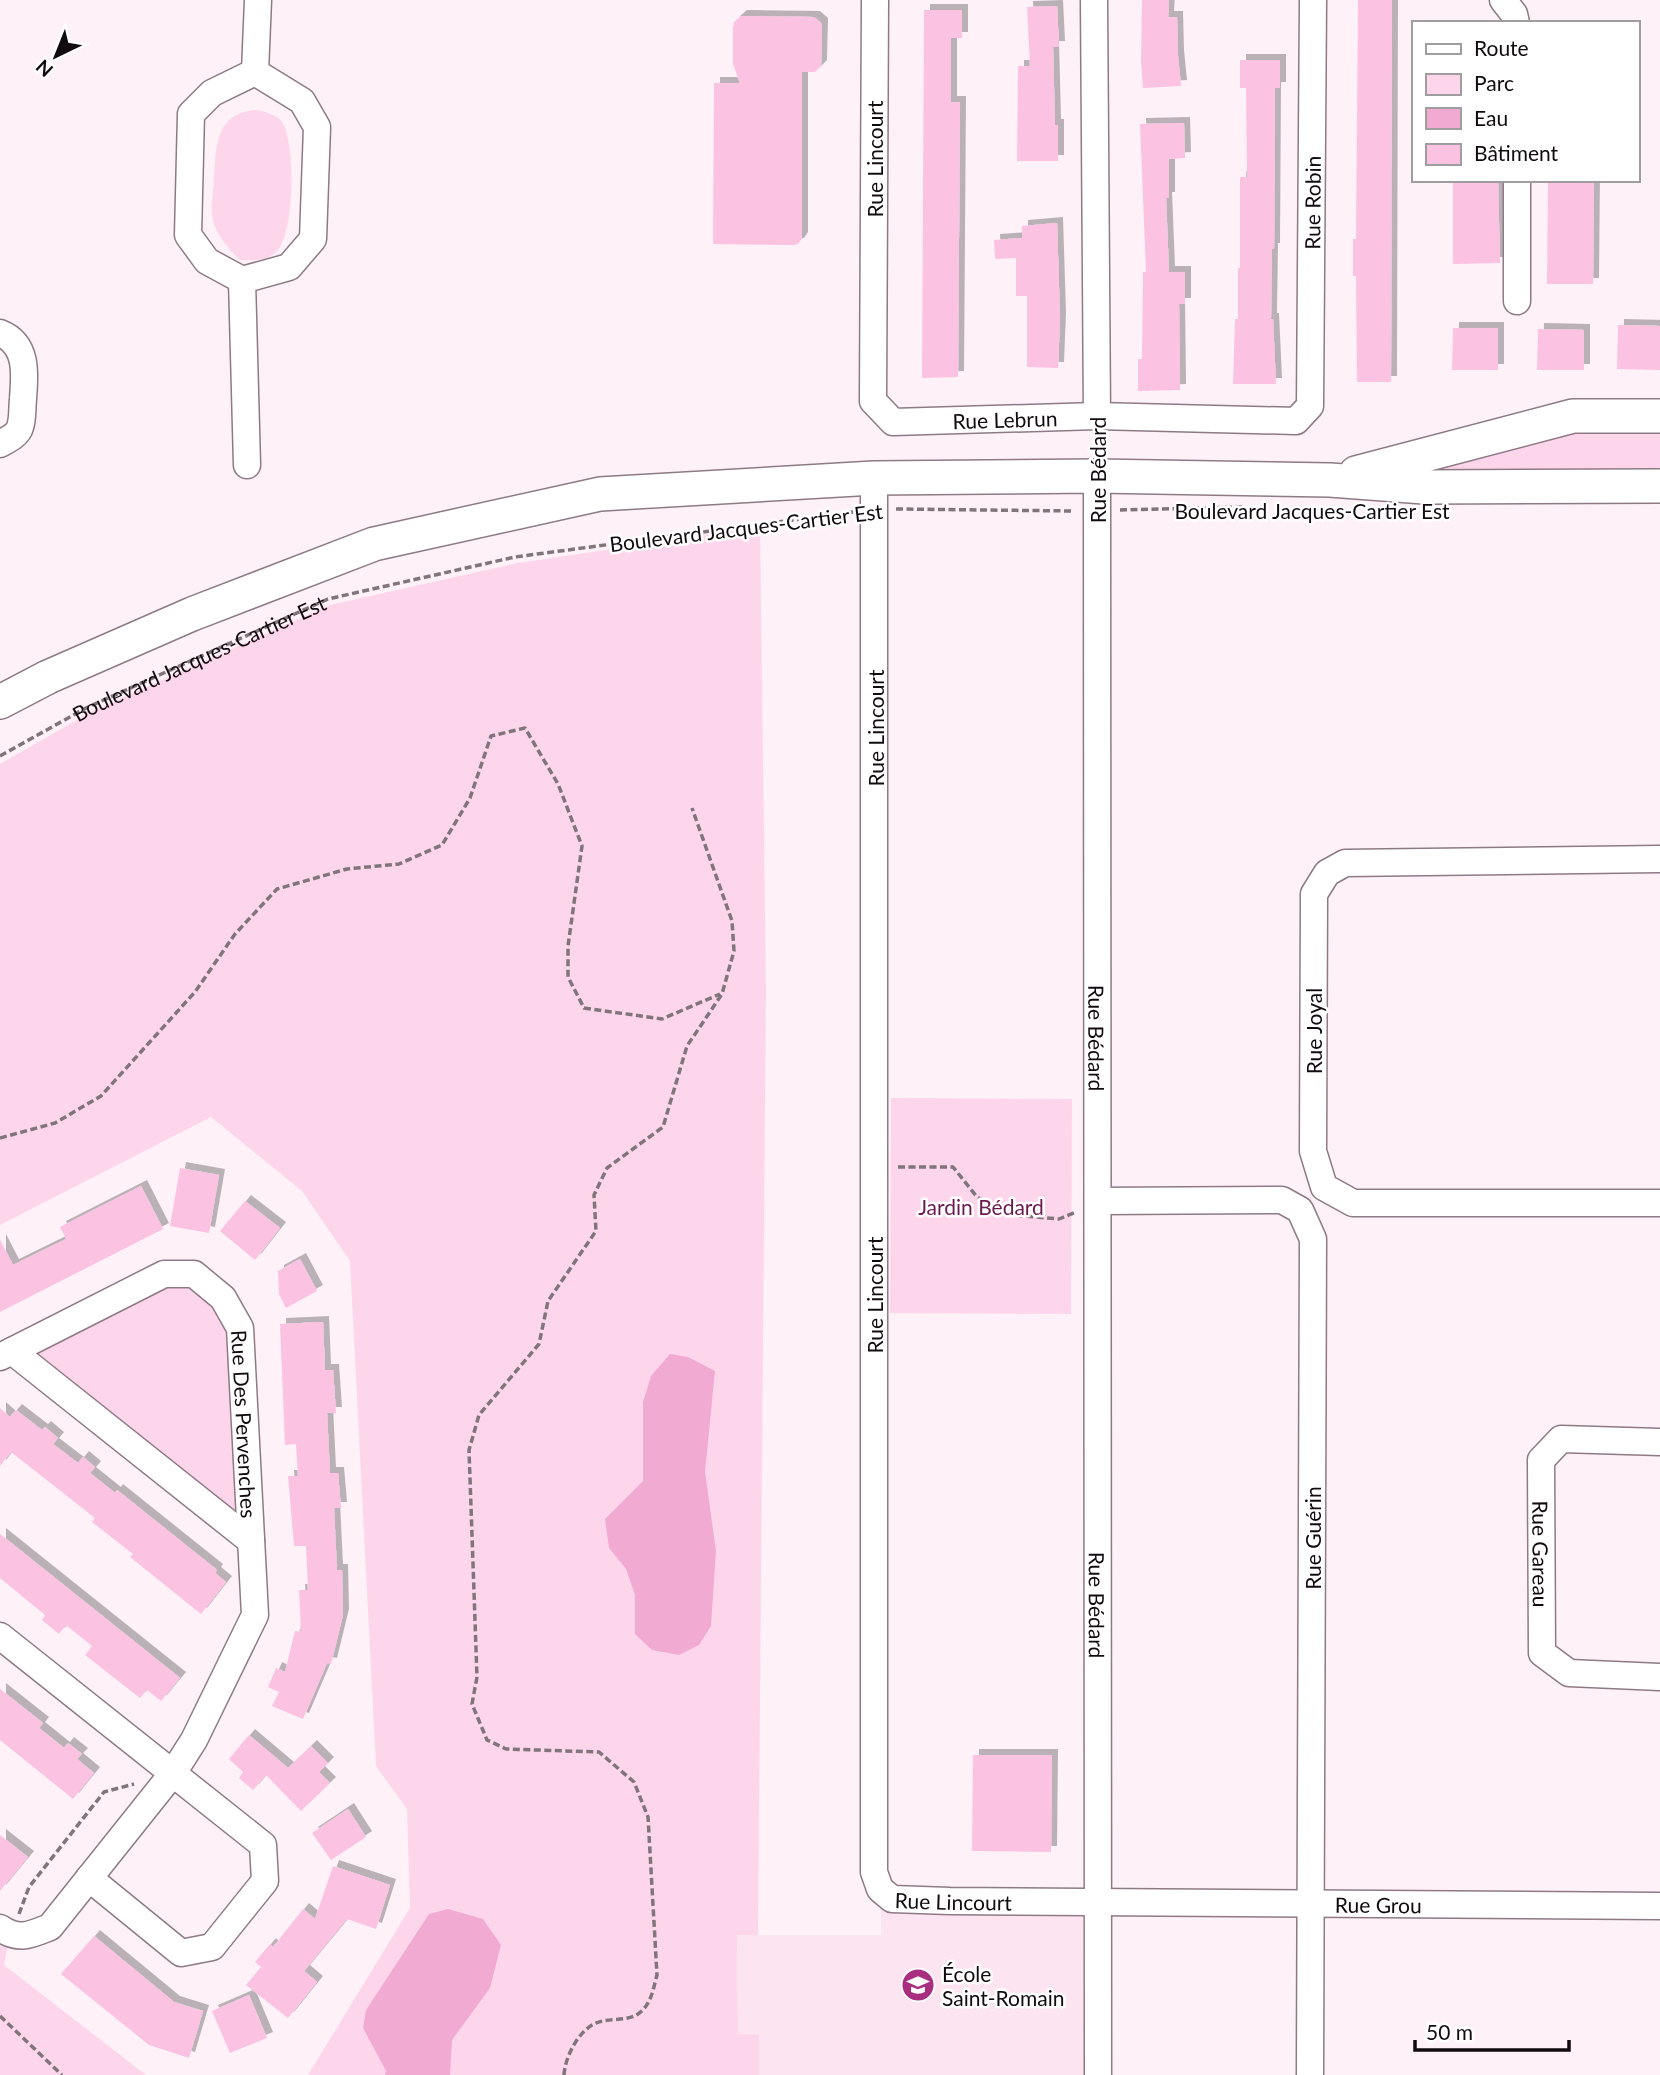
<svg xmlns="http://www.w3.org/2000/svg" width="1660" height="2075" viewBox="0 0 1660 2075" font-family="Lato,sans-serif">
<defs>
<filter id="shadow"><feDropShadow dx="6" dy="-6" stdDeviation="0" flood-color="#0004"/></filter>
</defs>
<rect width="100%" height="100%" fill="#fef1f8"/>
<path fill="#fce4f0" d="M881,1889L1098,1900V2075H759V2035H738L737,1935H881Z"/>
<path fill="#fed6ec" d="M258,110C267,113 276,114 282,122C296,142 295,235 276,252C265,262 254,260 240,260C228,249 214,232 212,215C211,205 213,193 214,182C216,148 214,112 258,110Z
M1553,432H1660V473L1417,480V469Z
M760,527L766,990L758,1935H737L738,2034L759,2035V2075H308L410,1908L407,1809L376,1766L350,1261L302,1191L211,1117L0,1225V764L89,713L330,605L518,563Z
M891,1098L1072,1099L1071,1314L890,1313Z
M194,1274L240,1328L251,1541L12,1351Z
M0,1928L10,1935L4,1965L146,2075H0Z"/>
<path fill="#f1abd3" d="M670,1354L688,1357L715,1371L705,1472L716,1551L711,1626L699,1645L679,1655L652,1650L635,1634V1595L626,1569L609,1548L605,1519L643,1481V1402L651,1376Z
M448,1909L483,1919L501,1945L490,1988L452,2040L450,2075H385L386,2071L363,2028L366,2010L429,1914Z"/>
<path fill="#fcc2e2" filter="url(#shadow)" d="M1142,0H1169L1168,17H1177L1178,56L1181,86L1143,88L1141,61Z
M1358,0H1392L1391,382H1357L1356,276H1353V239H1356Z
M1057,6L1059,47H1053L1055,125H1058V161H1017L1018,66H1030L1027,7Z
M924,10H962V38H951V102H960L958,377L922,378Z
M741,16L814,17L822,24L821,66L815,72H802V238L798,244L793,245L713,244L714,83H740L733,64V27L734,22Z
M1240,60H1280V88H1275L1274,249H1272L1271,319H1273L1276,384H1233L1235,319H1238V268H1240V177H1247L1246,88H1240Z
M1184,123L1185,158L1169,159V198H1166L1169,272H1185V304H1179L1180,390L1138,391V359H1142L1143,272H1146L1140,124Z
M1453,180H1498L1500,263L1453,264Z
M1548,180H1594L1593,284H1547Z
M1057,223L1060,319L1058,368L1027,367V296H1016V258L995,259L994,240L1022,238V226Z
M1618,325L1660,326V370L1617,369Z
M1453,328H1498V370H1452Z
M1538,329L1584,330V370H1537Z
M180,1168L219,1175L209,1233L170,1226Z
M141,1186L163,1229L0,1312V1240L13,1265L66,1239L60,1227Z
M245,1201L280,1228L255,1260L220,1231Z
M300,1259L317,1291L286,1308L279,1294L278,1271Z
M323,1322L325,1370H333L336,1413H327L330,1473H338L341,1508H334L337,1570H342L343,1615L331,1664L327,1663L303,1719L272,1706L279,1692L268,1687L276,1668L285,1672L295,1631L301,1632L299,1590H308L306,1546H294L288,1476H298L296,1444L285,1445L280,1324Z
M0,1408L10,1417L16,1410L42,1430L45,1427L58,1438L53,1444L78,1463L83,1457L95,1467L90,1473L115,1493L117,1490L217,1570L215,1573L226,1582L201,1614L130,1557L133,1554L92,1522L95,1518L11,1452L0,1466Z
M0,1534L180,1678L161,1701L147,1690L140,1698L85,1655L92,1646L66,1625L59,1634L42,1620L45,1615L0,1578Z
M0,1689L43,1723L39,1728L64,1748L68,1743L82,1754L77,1759L94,1773L73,1799L0,1740Z
M249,1735L288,1768L311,1746L328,1763L319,1772L330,1783L301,1811L266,1775L253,1790L239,1778L243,1772L229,1759Z
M973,1755H1052L1051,1852L972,1851Z
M348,1809L366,1837L331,1860L312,1833Z
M0,1835L28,1857L0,1891Z
M333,1866L390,1885L376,1929L347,1919L304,1971L317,1982L288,2018L246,1985L261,1967L255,1962L270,1944L273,1947L303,1909L315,1919Z
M94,1936L174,2002L203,2011L189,2058L149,2045L61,1974Z
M249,1995L267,2038L230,2053L212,2011Z"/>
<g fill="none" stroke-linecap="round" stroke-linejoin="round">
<defs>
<g id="minor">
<path id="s2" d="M875,0L873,401L893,422L1097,416L1296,421L1310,406L1313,0"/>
<path d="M1094,0L1097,416"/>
<path d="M1503,0L1514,14L1516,23"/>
<path d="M255,72L302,101L317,127L313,239L289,267L242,280L207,261L188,235L191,114L212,93Z"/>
<path d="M255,72L258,0"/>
<path d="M242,280L247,465"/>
<path d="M1517,301V180"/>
<path d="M0,333C28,344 25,374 23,399C22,408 23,419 20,427C18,435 7,440 0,444"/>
<path id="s3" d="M1097,476L1098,2075"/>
<path id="s4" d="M874,478V1872L880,1889L892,1899L950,1901L1660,1906"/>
<path d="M1660,859L1345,863L1327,873L1314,894L1313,1151L1324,1187L1353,1203H1660"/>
<path d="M1098,1201L1282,1200L1300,1210L1313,1239L1310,2075"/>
<path d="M12,1351L251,1541"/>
<path id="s5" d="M0,1357L164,1274H194L223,1298L240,1328L255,1615L194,1740L173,1773L50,1927C30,1935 19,1941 0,1928"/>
<path id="s6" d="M1660,1442L1561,1439L1541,1460L1542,1653L1569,1673L1660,1677"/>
<path d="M0,1636L263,1845L265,1881L212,1947L181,1953L89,1878"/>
</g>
<path id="major" d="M1356,473L1573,416H1660
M0,702L48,677L192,614L374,544L600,494L874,478L1097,476L1330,480L1424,487L1660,486"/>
</defs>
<use href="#minor" stroke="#8e7a85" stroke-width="29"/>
<use href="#major" stroke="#8e7a85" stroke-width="36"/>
<g stroke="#7f757a" stroke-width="3.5" stroke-dasharray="7 3.5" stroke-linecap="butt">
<path d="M896,509L1074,511"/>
<path d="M1120,510L1242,507"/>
<path id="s1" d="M0,756L86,708L328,599L515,557L853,512"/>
<path d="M0,1138L55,1123L101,1096L195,992L235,934L277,889L347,869L399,864L442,845L470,798L491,736L525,728L558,784L582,846L568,946V977L584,1008L662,1019L720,994"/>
<path d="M898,1167H953L977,1197L1012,1215L1059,1219L1076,1212"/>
<path d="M19,1914L29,1887L104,1792L134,1784"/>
<path d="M0,2016L62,2075"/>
<path d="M564,2075C565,2057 578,2032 594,2024C607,2017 626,2022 638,2014C651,2005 653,1990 657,1975L648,1817L634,1782L599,1752L506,1749L487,1740L472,1704L477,1677L469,1450L479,1415L539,1344L548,1301L596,1231L594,1195L607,1168L663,1127L687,1046L722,994L734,951L732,921L692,808"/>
</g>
<use href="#minor" stroke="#fff" stroke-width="26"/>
<use href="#major" stroke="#fff" stroke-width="33"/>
</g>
<defs>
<symbol id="school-disc" viewBox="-11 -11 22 22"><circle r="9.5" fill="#a92e80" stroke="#fff"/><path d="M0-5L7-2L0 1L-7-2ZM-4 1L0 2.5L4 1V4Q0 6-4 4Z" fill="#fff"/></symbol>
</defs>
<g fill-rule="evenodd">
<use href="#school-disc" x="899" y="1966" width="38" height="38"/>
</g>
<g text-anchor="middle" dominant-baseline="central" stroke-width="5" stroke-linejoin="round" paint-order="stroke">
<g font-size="21" fill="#110a0e" stroke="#fff">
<text transform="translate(874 159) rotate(-90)">Rue Lincourt</text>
<text stroke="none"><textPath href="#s2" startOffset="1057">Rue Robin</textPath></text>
<text stroke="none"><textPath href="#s2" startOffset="542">Rue Lebrun</textPath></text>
<text transform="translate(1097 470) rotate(-90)">Rue Bédard</text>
<text x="1312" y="510">Boulevard Jacques-Cartier Est</text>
<text transform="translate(746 527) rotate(-7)">Boulevard Jacques-Cartier Est</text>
<text stroke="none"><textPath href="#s1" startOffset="222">Boulevard Jacques-Cartier Est</textPath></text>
<text transform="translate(875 728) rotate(-90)">Rue Lincourt</text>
<text transform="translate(1313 1031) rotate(-90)">Rue Joyal</text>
<text stroke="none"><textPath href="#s3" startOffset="562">Rue Bédard</textPath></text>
<text transform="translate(874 1295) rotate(-90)">Rue Lincourt</text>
<text stroke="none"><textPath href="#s5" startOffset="382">Rue Des Pervenches</textPath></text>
<text transform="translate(1312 1538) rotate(-90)">Rue Guérin</text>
<text stroke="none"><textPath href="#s6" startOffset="222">Rue Gareau</textPath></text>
<text stroke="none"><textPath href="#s3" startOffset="1129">Rue Bédard</textPath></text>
<text stroke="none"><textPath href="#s4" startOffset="1489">Rue Lincourt</textPath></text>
<text stroke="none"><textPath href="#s4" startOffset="1914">Rue Grou</textPath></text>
</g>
<g font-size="21" fill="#6a1a4f" stroke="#fff">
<text x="981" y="1206">Jardin Bédard</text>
</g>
<g font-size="21" fill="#110a0e" stroke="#fff" text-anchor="start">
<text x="942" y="1973">École<tspan x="942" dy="24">Saint-Romain</tspan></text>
</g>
</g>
<rect x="1412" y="21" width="228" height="161" fill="#ffffff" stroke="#a09d9f" stroke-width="2"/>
<rect x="1426" y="44" width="35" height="10" fill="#ffffff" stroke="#a09d9f" stroke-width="2"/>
<text x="1474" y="56" font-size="21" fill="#110a0e">Route</text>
<rect x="1426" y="74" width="35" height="21" fill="#fed6ec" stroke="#a09d9f" stroke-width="2"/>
<text x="1474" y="91" font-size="21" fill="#110a0e">Parc</text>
<rect x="1426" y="108" width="35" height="21" fill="#f1abd3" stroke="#a09d9f" stroke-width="2"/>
<text x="1474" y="126" font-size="21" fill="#110a0e">Eau</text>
<rect x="1426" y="144" width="35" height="21" fill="#fcc2e2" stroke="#a09d9f" stroke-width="2"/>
<text x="1474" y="161" font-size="21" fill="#110a0e">Bâtiment</text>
<g transform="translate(56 56) rotate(223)" stroke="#ffffff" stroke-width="5" paint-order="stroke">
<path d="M0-5L12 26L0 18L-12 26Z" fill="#110a0e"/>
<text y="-10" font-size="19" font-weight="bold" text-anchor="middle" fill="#110a0e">N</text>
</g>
<path d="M1415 2040v10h154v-10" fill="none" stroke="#110a0e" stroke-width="3.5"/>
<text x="1426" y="2040" font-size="21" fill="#110a0e" stroke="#ffffff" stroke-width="5" paint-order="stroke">50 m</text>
</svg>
